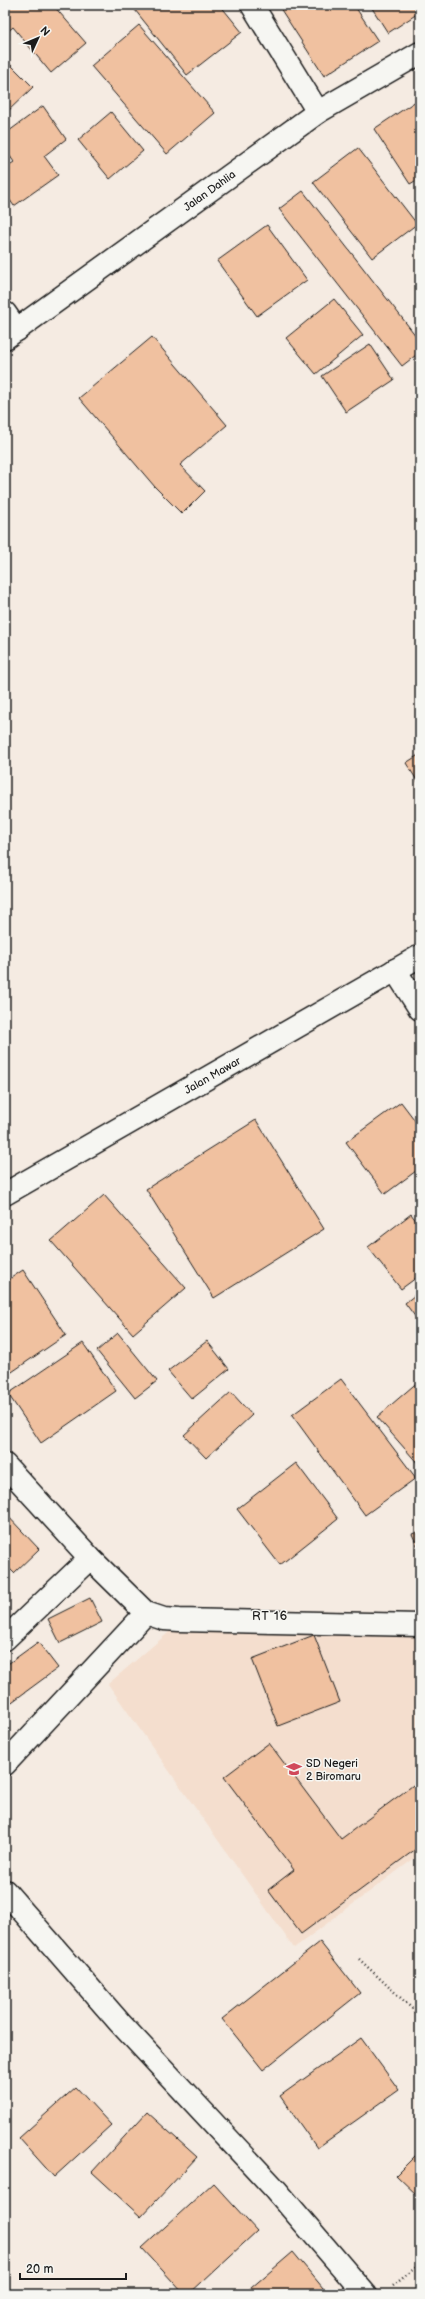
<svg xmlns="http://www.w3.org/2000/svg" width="425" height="2299" viewBox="0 0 425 2299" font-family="'Balsamiq Sans',sans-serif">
<rect width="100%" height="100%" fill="#f5ebe2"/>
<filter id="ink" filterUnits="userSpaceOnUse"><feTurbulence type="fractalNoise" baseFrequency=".025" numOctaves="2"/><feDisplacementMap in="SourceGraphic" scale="8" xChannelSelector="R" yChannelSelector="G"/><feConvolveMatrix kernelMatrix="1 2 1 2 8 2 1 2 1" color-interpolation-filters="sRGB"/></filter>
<g filter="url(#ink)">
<path fill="#f4dece" d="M175,1627L420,1632V1854L294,1948L108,1684Z"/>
<path fill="#f0c1a0" stroke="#1c1c1c" d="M5,5H53L86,43L51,73L13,27L5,34Z
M131,5H220L242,32L187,75Z
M278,5H354L378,41L324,76Z
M370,5H419L420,12L388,33Z
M139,25L215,113L167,154L91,66Z
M5,59L33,87L5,114Z
M416,101L420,107V178L410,184L374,129Z
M43,106L66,139L44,156L58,175L14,206L5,193V168L14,162L5,149V134Z
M111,112L143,151L110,179L78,140Z
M358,148L417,224L372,258L313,182Z
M303,191L420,341V352L402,366L279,209Z
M267,225L307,280L257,316L217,261Z
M334,299L363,335L316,374L286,338Z
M152,337L227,425L180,465L205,491L182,514L155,487L79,398Z
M370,344L394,380L346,412L322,376Z
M420,754V785L406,763Z
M401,1102L420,1127V1168L385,1194L346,1142Z
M256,1120L324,1229L214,1298L146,1189Z
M104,1195L186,1288L133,1334L51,1241Z
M411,1214L420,1226V1275L401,1289L368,1247Z
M23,1270L66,1335L6,1376L5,1282Z
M420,1291V1323L405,1303Z
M118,1333L157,1381L135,1398L97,1351Z
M207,1341L229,1369L192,1399L168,1371Z
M83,1343L116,1391L41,1443L8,1394Z
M341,1379L416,1478L365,1515L292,1415Z
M420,1380V1466L377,1417Z
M231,1392L252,1415L206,1458L184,1435Z
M296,1463L338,1519L280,1565L237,1509Z
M5,1513L39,1549L14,1573L5,1564Z
M420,1531V1552L412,1534Z
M90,1598L102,1622L60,1643L48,1619Z
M314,1635L340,1702L278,1726L252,1659Z
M38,1642L58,1668L5,1707V1666Z
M269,1743L341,1839L420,1780V1846L301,1934L268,1890L294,1870L224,1777Z
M320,1942L360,1993L263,2070L222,2019Z
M361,2038L399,2090L317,2148L280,2096Z
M76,2087L111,2125L54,2177L19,2138Z
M147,2112L197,2157L141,2217L92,2172Z
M420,2151V2198L396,2175Z
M213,2183L257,2231L189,2294H184L142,2248Z
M293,2252L328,2294H244Z"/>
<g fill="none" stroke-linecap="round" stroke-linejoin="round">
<defs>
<g id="minor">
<path d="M252,5L318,112"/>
<path d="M5,313L17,330"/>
<path id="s1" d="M5,338L318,112L420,53"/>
<path d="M395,970L420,1009"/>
<path id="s2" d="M5,1194L420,956"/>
<path d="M5,1465L90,1558L146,1613L164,1619L179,1620L420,1625"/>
<path d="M5,1639L90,1558"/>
<path d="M5,1764L146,1613"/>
<path d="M5,1891L120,2023L276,2190L365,2294"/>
</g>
</defs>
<use href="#minor" stroke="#1c1c1c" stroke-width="25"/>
<path stroke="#1c1c1c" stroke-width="2.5" stroke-dasharray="1 3" stroke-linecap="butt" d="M359,1959L420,2016
M393,2286L420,2264"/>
<use href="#minor" stroke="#f6f6f2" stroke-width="22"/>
</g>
</g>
<defs>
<symbol id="school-bare" viewBox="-9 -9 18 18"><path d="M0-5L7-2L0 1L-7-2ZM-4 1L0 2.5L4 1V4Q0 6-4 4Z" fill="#d1495b" stroke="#f6f6f2" stroke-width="2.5" paint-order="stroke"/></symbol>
</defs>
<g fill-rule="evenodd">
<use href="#school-bare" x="283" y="1758" width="22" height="22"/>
</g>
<g text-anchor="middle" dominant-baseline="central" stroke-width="3" stroke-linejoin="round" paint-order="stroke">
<g font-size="11" fill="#1c1c1c" stroke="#f6f6f2">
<text stroke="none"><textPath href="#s1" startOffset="252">Jalan Dahlia</textPath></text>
<text stroke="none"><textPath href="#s2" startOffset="239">Jalan Mawar</textPath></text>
</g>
<g font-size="11" fill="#1c1c1c" stroke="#f6f6f2" text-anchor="start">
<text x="306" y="1763">SD Negeri<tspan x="306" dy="13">2 Biromaru</tspan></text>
</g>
<g font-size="12" letter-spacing="1" fill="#1c1c1c" stroke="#f6f6f2">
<text x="270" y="1616">RT 16</text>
</g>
</g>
<rect width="425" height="2299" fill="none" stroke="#f6f6f2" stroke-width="20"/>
<rect x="10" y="10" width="405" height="2279" fill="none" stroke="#1c1c1c" stroke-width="1.5" filter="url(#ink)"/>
<g transform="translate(38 38) rotate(46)" stroke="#f6f6f2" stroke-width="3" paint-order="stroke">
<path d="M0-3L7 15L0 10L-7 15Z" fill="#1c1c1c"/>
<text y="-6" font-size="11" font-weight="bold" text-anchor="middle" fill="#1c1c1c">N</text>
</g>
<path d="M20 2273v6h106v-6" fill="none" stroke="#1c1c1c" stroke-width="2"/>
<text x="26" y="2273" font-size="12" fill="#1c1c1c" stroke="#f6f6f2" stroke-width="3" paint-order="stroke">20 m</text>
</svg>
